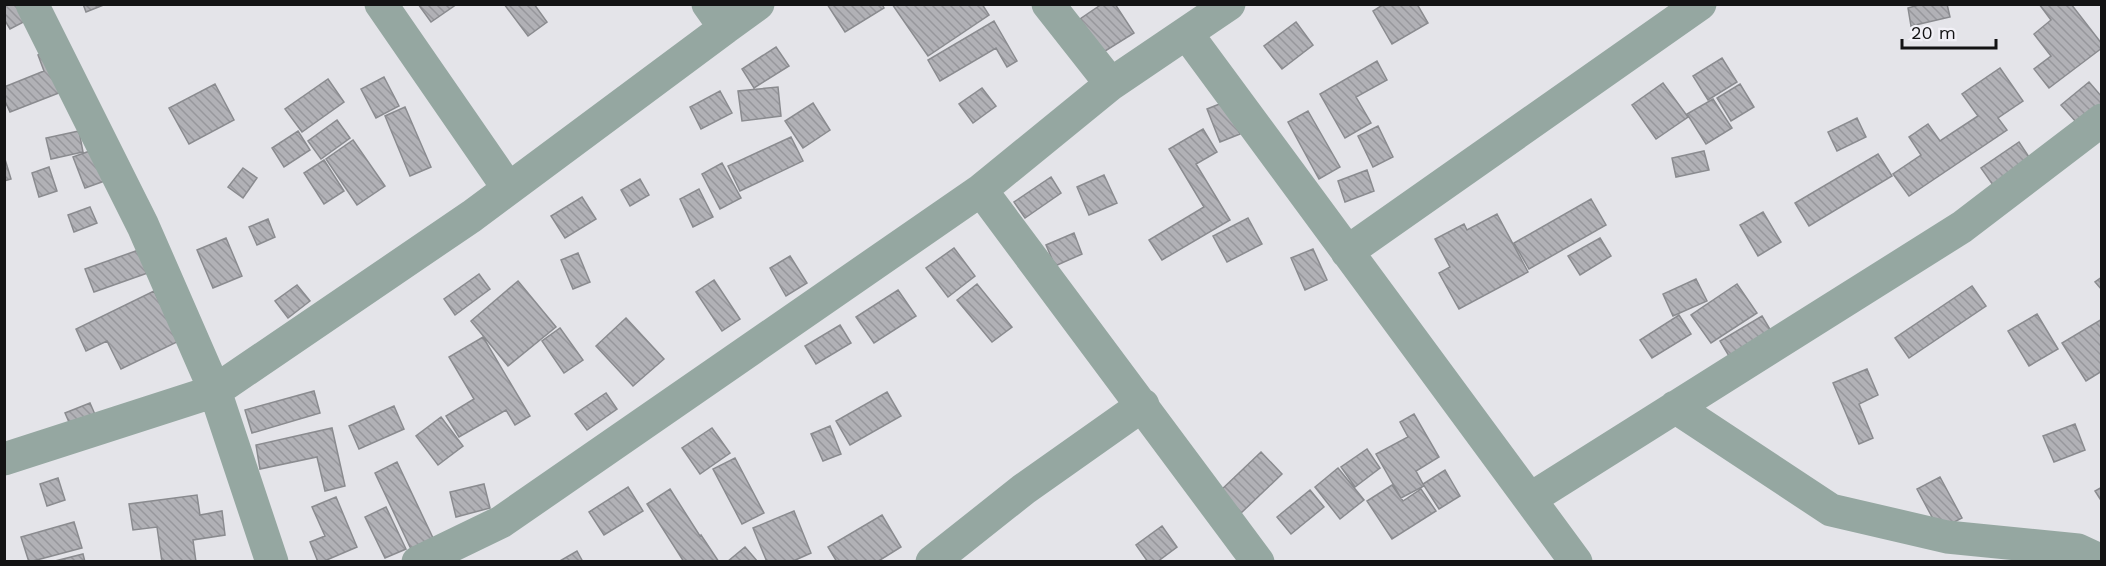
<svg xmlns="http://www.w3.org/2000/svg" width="2106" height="566" viewBox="0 0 2106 566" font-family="'Work Sans',sans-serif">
<defs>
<pattern id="building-back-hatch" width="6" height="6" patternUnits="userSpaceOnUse" patternTransform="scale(1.5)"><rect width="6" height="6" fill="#b1b1b6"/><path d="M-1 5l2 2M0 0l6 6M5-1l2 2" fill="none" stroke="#97979c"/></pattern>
</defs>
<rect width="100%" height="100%" fill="#e4e4e9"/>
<path fill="url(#building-back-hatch)" stroke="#8a8b8f" stroke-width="1.5" d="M4,4H32L37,15L10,29L4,19Z
M83,4H106L86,12Z
M418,4H457L431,22Z
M504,4H534L547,22L528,36Z
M827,4H882L884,8L845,32Z
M892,4H982L989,15L928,56Z
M1102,4H1115L1134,33L1102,53L1080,19Z
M1384,4H1417L1428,23L1392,44L1373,11Z
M1922,4H1947L1950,17L1911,26L1908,8Z
M2039,4H2071L2102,44V48L2049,88L2034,69L2051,56L2034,34L2051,20Z
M994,21L1017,61L1007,67L996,48L940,81L928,60Z
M1296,22L1313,45L1282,69L1264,46Z
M58,47L74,87L10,112L4,99V87L44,71L38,55Z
M776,47L789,66L754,88L742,69Z
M1722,58L1737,82L1708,100L1693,76Z
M1377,61L1387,80L1356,97L1371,123L1345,138L1320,94Z
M2000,68L2023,101L1998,118L2007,130L1909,196L1893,174L1921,155L1909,137L1928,124L1940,141L1978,116L1962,94Z
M384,77L399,106L376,118L361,89Z
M328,79L344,102L302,132L285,109Z
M2089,82L2102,97V103L2077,123L2061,105Z
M1663,83L1688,117L1656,139L1632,105Z
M215,84L234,120L189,144L169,108Z
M1740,84L1754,107L1731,121L1717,98Z
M778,87L781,116L742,121L738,91Z
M982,88L996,106L973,123L959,104Z
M720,91L732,113L701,129L690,107Z
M1713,99L1732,128L1706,144L1687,114Z
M1227,101L1240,134L1220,142L1207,109Z
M813,103L830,130L803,148L785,121Z
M405,107L431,167L410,176L385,116Z
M1308,111L1340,167L1319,179L1288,122Z
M1857,118L1866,137L1837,151L1828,132Z
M337,120L350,138L321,159L308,141Z
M1378,126L1393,157L1373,167L1358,136Z
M1203,129L1217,152L1196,164L1230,220L1162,260L1149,240L1204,207L1169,149Z
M79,131L83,152L51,159L46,138Z
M298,131L310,150L284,167L272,148Z
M791,137L803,161L740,191L728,166Z
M353,140L385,186L357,205L326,159Z
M2019,142L2031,160L1993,185L1981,168Z
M101,147L113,178L85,188L73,157Z
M1704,151L1709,170L1676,177L1672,158Z
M1878,154L1892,176L1809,226L1795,203Z
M4,156L11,179L4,181Z
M324,160L344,191L324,204L304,173Z
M722,163L741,198L720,209L702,174Z
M49,167L57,191L39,197L32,173Z
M243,168L257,178L243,198L228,187Z
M1367,170L1374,191L1345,202L1338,181Z
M1104,175L1117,203L1089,215L1077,187Z
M1051,177L1061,193L1025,218L1014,202Z
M640,179L649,195L630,206L621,190Z
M699,189L713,217L693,227L680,199Z
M582,197L596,219L565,238L551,216Z
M1591,199L1606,225L1529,269L1514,243Z
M90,207L97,223L74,232L68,215Z
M1763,212L1781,242L1758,256L1740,225Z
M1497,214L1528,272L1459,309L1439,273L1450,267L1435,239L1464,224L1467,230Z
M1248,218L1262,244L1227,262L1213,236Z
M268,219L275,237L257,245L249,227Z
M1074,233L1082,254L1055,266L1046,245Z
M226,238L242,276L213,288L197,250Z
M1600,238L1611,256L1580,275L1568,256Z
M147,247L156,270L94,292L85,269Z
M954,248L975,276L948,297L926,268Z
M1313,249L1327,280L1305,290L1291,258Z
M578,253L590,282L573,289L561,260Z
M790,256L807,283L786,296L770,268Z
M479,274L490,289L455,315L444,299Z
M2102,277V290L2095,282Z
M1696,279L1707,301L1673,316L1663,294Z
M714,280L740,319L722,331L696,292Z
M518,281L556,327L508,366L471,321Z
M977,284L1012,327L992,342L957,300Z
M1737,284L1757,313L1711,343L1691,315Z
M297,285L310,301L288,318L275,301Z
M1972,286L1986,306L1909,358L1895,338Z
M898,290L916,316L874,343L856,317Z
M154,291L179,341L121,369L107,341L86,351L76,329Z
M2037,314L2058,349L2029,366L2008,331Z
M1679,315L1691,334L1652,358L1640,340Z
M1762,316L1774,336L1732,361L1720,341Z
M626,318L664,359L633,386L596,346Z
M2102,319V371L2086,381L2062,343Z
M840,325L851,343L816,364L805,346Z
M560,328L583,360L564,373L542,341Z
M483,337L530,416L515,425L506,410L459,437L446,416L474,399L449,357Z
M1867,369L1878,395L1859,404L1873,438L1859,444L1833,383Z
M314,391L320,413L252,433L245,410Z
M887,392L901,416L850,445L836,421Z
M606,393L617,409L587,430L575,414Z
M90,403L97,419L72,429L65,413Z
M394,406L404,429L359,449L349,426Z
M1414,414L1439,457L1416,471L1424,486L1401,498L1376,454L1408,437L1400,422Z
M441,417L463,446L438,465L416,436Z
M2075,424L2085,450L2054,462L2043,436Z
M830,426L841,454L823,461L811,434Z
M332,428L345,486L325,491L317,457L260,469L256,445Z
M712,428L730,453L700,474L682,448Z
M1367,449L1380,468L1355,487L1341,467Z
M1261,452L1282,474L1240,514L1219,492Z
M735,458L764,513L742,524L713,469Z
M397,462L433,538L411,549L375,473Z
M1338,468L1364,500L1340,519L1315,487Z
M1445,470L1460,496L1439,509L1423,484Z
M1940,477L1962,518L1939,530L1917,489Z
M58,478L65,500L47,506L40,484Z
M484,484L490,508L456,517L450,492Z
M1392,485L1403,501L1421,489L1436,511L1392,539L1367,501Z
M628,487L643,511L604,535L589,512Z
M2102,487V502L2095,491Z
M670,489L700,536L701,535L719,562H684L647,504Z
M1310,490L1324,507L1291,534L1277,517Z
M197,495L200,515L222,511L225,535L193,540L196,562H162L157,527L133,530L129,504Z
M336,497L357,547L322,562H318L310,542L325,536L312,507Z
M386,507L406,549L385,558L365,517Z
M794,511L811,553L791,562H767L753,528Z
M882,515L901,547L877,562H837L828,547Z
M74,522L82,548L29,562L21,537Z
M1162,526L1177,547L1157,562H1148L1136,545Z
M745,547L758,562H727Z
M577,551L583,562H558Z
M83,554L85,562H51Z"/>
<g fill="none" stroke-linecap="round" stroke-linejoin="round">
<path stroke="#95a7a1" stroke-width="33" d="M32,4L143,226L215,391L272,562
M381,4L508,188
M1048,4L1111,84
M725,28L758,4
M1187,34L1576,562
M981,190L1258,562
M1347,252L1700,4
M1675,407L1831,510L1947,537L2078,550L2102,561
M4,459L215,391L472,216L725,28L708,4
M1530,499L1962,227L2102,120
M418,562L501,522L981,190L1111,84L1229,4
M932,562L1024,489L1143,405"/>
</g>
<rect width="2106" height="566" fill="none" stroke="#131314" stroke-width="12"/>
<path d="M1902 39v9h94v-9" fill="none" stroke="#131314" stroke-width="3"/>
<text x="1911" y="39" font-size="18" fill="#131314" stroke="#f2f1f7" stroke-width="4.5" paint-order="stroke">20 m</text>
</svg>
